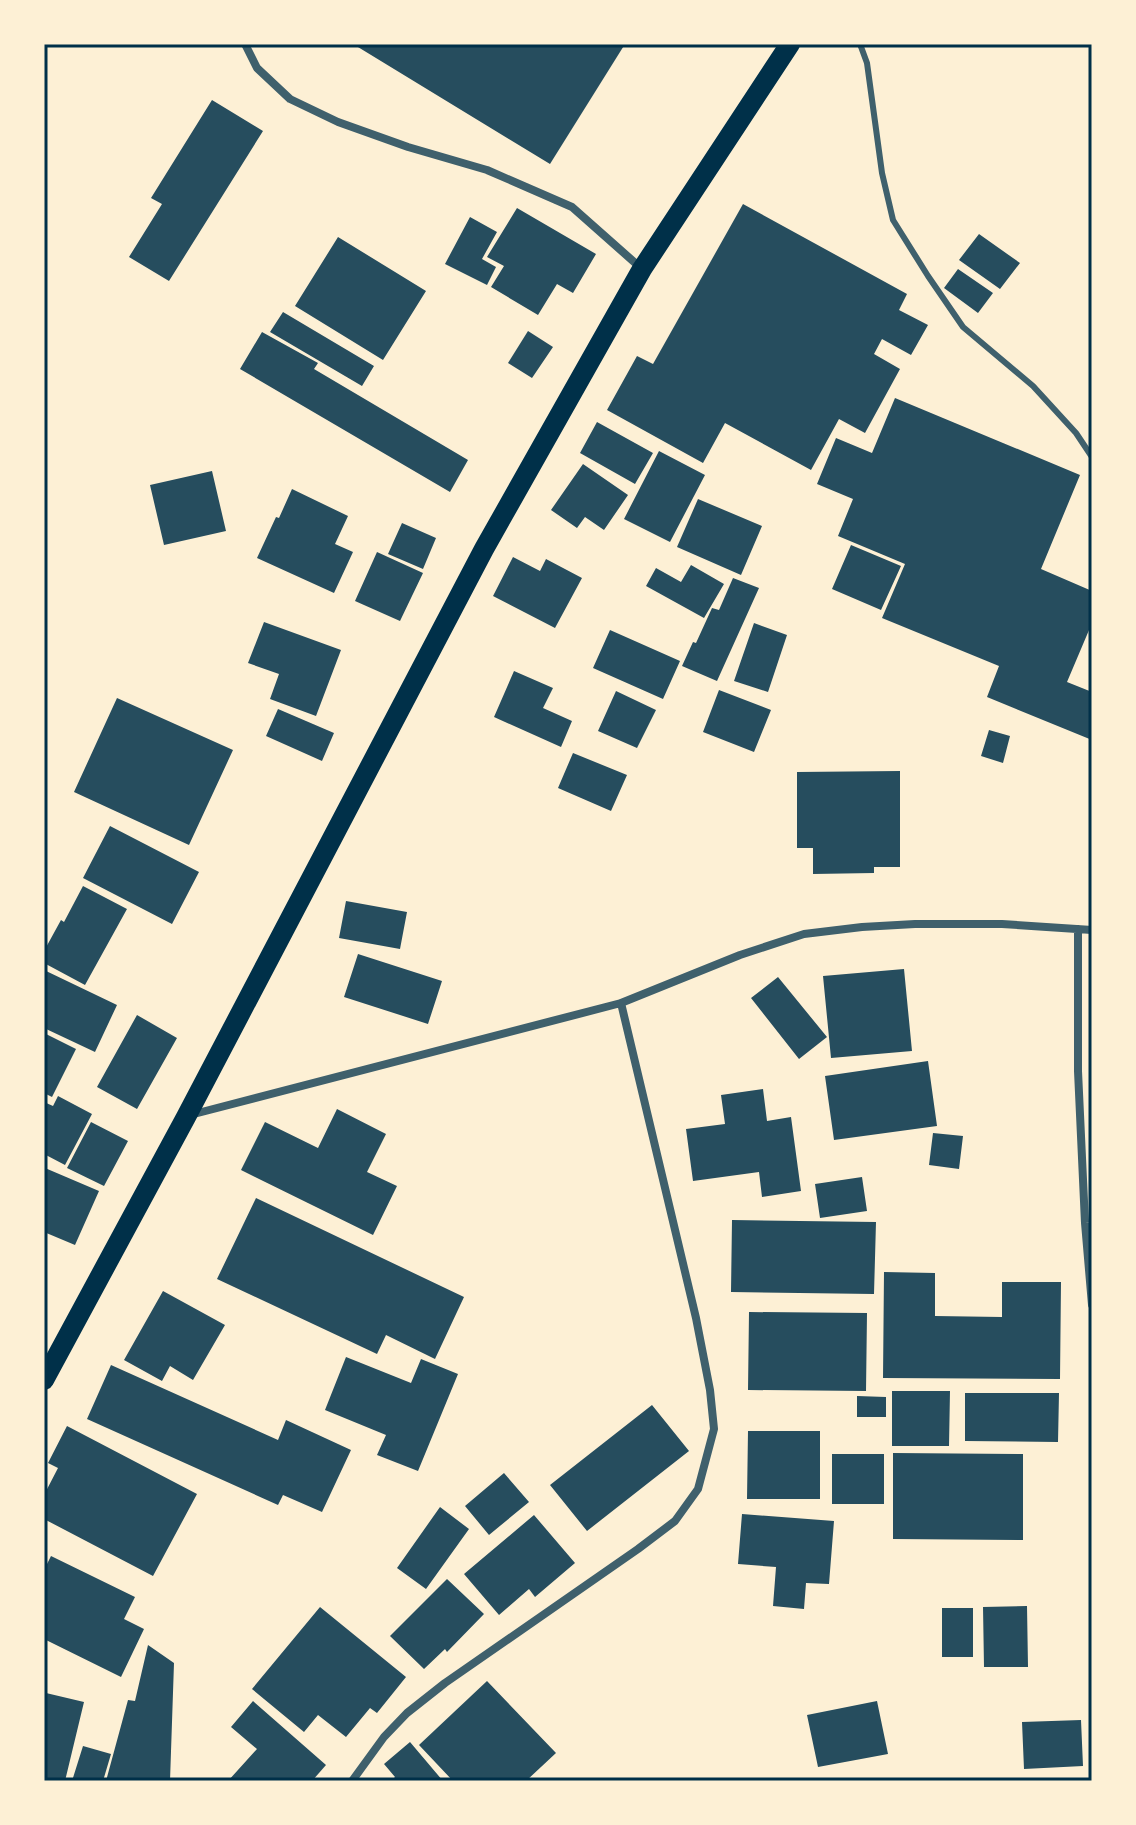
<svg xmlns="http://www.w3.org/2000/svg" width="1136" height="1825" viewBox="0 0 1136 1825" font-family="'Space Grotesk',sans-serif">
<rect width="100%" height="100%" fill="#fdf0d5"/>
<path fill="#264d5e" d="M353,44H625L550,164Z
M212,100L263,131L169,281L129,257L162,204L151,198Z
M743,204L907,294L899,310L928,325L911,355L882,339L874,354L900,369L865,433L839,419L811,470L725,423L703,463L607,410L637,356L653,364Z
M517,208L596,254L573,293L557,284L538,315L491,287L504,266L487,257Z
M470,217L497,232L482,259L496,267L487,285L445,264Z
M979,234L1020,263L1000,289L959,260Z
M338,237L426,291L383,360L295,306Z
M958,269L993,293L978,313L944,288Z
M283,312L374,366L362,386L270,332Z
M528,331L553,347L532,378L508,363Z
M262,332L318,363L314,369L468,460L450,492L240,369Z
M895,398L1080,475L1041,569L1092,591V623L1067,682L1092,692V740L987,697L999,666L882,618L905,564L838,536L853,499L817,484L836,438L872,453Z
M597,422L653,453L635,484L580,453Z
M659,451L705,475L670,542L624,519Z
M583,464L628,495L604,530L585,517L577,528L551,510Z
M212,471L226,531L164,545L150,485Z
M292,489L348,516L335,544L353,552L334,593L257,558L276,517L279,518Z
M698,499L762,526L741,575L677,547Z
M402,523L436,538L423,569L388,554Z
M851,545L901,566L881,610L832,589Z
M377,552L423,573L400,621L355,601Z
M513,557L540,571L546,559L582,578L555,628L493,596Z
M691,565L724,584L704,618L646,586L656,568L681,582Z
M733,578L759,588L717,681L682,666L693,642L696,643L712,608L719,610Z
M264,622L341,650L316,716L270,699L279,674L248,663Z
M754,623L787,635L768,692L734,681Z
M610,630L680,661L663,699L593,668Z
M514,671L553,688L543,708L572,721L561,747L494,717Z
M719,690L771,710L754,752L703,732Z
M616,691L656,710L637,748L598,731Z
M117,698L233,750L189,845L74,792Z
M278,709L334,733L322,761L266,736Z
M989,730L1010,736L1003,763L981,756Z
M573,753L627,775L611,811L558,788Z
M900,771V867H874V873L813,874V848H797V772Z
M110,826L199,872L172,924L83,878Z
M83,886L127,909L85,985L44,963V951L61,920L64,922Z
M346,901L407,912L400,949L339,938Z
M358,954L442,981L428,1024L344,997Z
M904,969L912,1051L831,1058L823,976Z
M44,970L117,1005L95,1052L44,1028Z
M778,977L827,1037L799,1059L751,998Z
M137,1015L177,1038L137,1109L97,1087Z
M44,1033L76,1049L52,1097L44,1093Z
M928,1061L937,1126L834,1140L825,1076Z
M763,1089L767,1121L791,1117L801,1191L762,1197L759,1172L693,1181L686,1129L725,1124L721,1095Z
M58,1096L92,1114L65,1165L44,1154V1102L53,1106Z
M337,1109L386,1134L367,1172L397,1186L373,1235L241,1170L265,1122L318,1148Z
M91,1122L128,1141L104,1186L67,1168Z
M933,1133L963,1136L959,1169L929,1165Z
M45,1168L99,1191L75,1245L44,1232V1171Z
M862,1177L867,1211L820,1218L815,1184Z
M256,1198L464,1297L435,1359L386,1335L377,1354L217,1279Z
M732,1220L876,1222L874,1294L731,1292Z
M884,1272L935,1273V1316L1002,1317V1282H1061L1060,1379L883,1378Z
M163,1291L225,1325L193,1380L170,1366L162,1381L124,1360Z
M749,1312L867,1313L866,1391L748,1390Z
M346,1357L411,1383L421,1359L458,1374L418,1471L377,1455L386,1435L325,1410Z
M111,1365L278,1440L286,1420L351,1450L322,1512L283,1495L278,1505L87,1419Z
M892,1391H950L949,1446H892Z
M965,1393H1059L1058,1442L965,1441Z
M857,1396L886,1397V1417H857Z
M652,1405L689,1451L587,1531L550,1485Z
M67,1426L197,1494L153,1576L44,1519V1495L58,1468L48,1463Z
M748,1431H820V1499H747Z
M893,1453L1023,1454V1540L893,1539Z
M832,1454H884V1504H832Z
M504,1473L529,1502L489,1535L465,1506Z
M440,1507L469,1529L426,1589L397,1568Z
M742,1514L834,1521L829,1584L806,1583L804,1609L773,1606L776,1567L738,1564Z
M534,1515L575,1563L535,1597L529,1589L499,1615L464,1574Z
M51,1556L135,1597L124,1619L144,1629L121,1677L44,1639V1570Z
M447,1579L484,1614L447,1652L445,1649L424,1669L390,1636Z
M1027,1606L1028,1667H984L983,1607Z
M320,1607L406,1677L377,1713L370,1708L346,1737L318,1715L304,1732L252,1689Z
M942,1608H973V1657H942Z
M148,1645L174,1663L170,1781H106L128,1700L135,1701Z
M487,1681L556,1753L526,1781H453L419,1745Z
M46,1693L84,1702L65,1781H44V1703Z
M253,1701L326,1765L312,1781H228L257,1749L231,1727Z
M877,1701L888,1754L818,1767L807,1715Z
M1081,1720L1083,1766L1024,1769L1022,1722Z
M410,1742L443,1781H391L395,1777L384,1764Z
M83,1746L111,1754L103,1781H72Z"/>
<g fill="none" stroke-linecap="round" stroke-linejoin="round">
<path stroke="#3f606c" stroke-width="6" d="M860,44L867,63L882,173L893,220L928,276L963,327L1033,386L1076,433L1092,457"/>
<path stroke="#3f606c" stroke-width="8" d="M245,44L257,68L290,99L338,122L408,147L487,170L572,207L642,269
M1078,929V1071L1085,1223L1092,1305
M190,1115L621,1003L740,955L804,934L862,927L915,924H1002L1092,930
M352,1781L384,1737L407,1713L445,1683L638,1549L675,1521L698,1489L714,1429L710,1390L696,1318L621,1003"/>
<path stroke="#003049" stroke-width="20" d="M44,1380L186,1117L484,549L642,269L790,44"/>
</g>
<rect width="1136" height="1825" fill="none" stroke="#fdf0d5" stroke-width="92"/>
<rect x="46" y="46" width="1044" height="1733" fill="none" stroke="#003049" stroke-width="3"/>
</svg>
